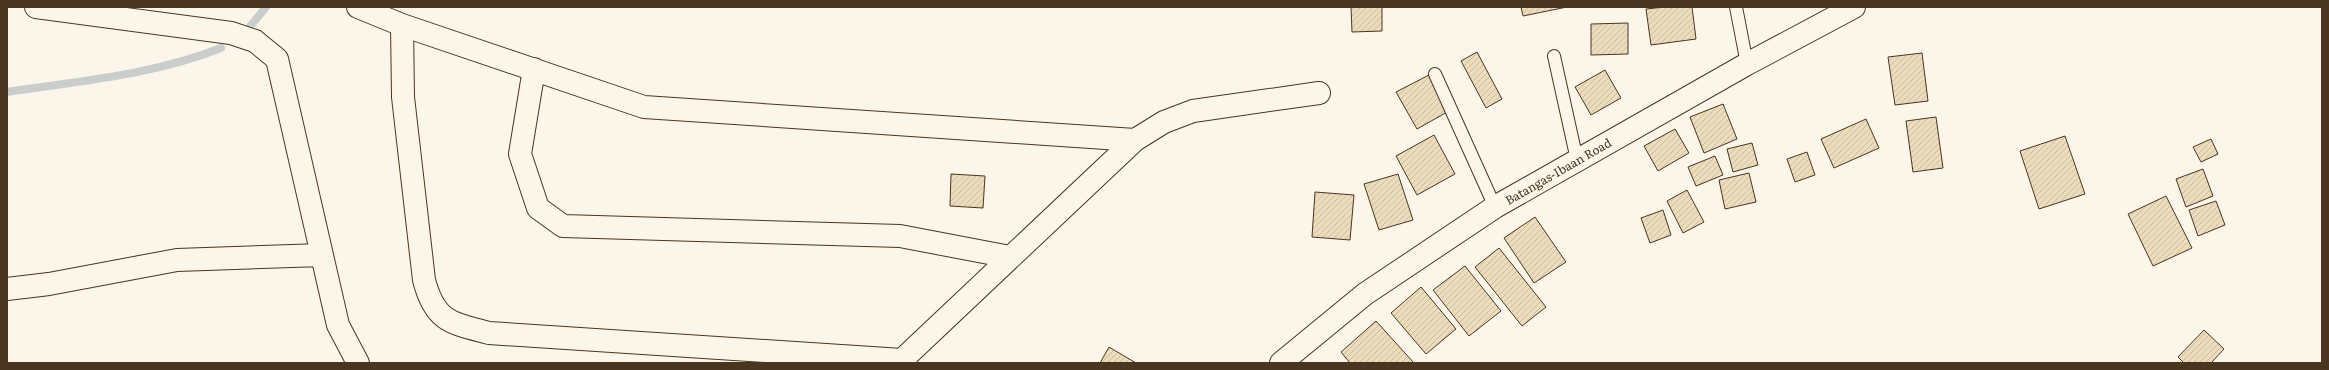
<svg xmlns="http://www.w3.org/2000/svg" width="2329" height="370" viewBox="0 0 2329 370" font-family="Literata,serif">
<defs>
<pattern id="building-hatch" width="6" height="6" patternUnits="userSpaceOnUse"><rect width="6" height="6" fill="#ecdcbc"/><path d="M-1 1l2-2M0 6l6-6M5 7l2-2" fill="none" stroke="#ccbda1"/></pattern>
</defs>
<rect width="100%" height="100%" fill="#fbf6e9"/>
<g fill="none" stroke-linecap="round" stroke-linejoin="round">
<path stroke="#c9cecd" stroke-width="8" d="M243,35L266,7
M7,92C79,81 153,75 221,48"/>
</g>
<path fill="url(#building-hatch)" stroke="#4a3520" d="M1351,7H1382V31L1352,32Z
M1521,7H1567L1523,16Z
M1665,7H1692L1696,39L1651,45L1646,9Z
M1628,23V54L1591,55V24Z
M1477,52L1502,99L1486,108L1461,61Z
M1922,53L1928,101L1895,105L1888,57Z
M1605,70L1621,98L1591,115L1575,87Z
M1429,75L1449,111L1417,129L1396,92Z
M1723,104L1737,139L1704,153L1690,117Z
M1936,117L1943,168L1913,172L1906,121Z
M1866,119L1879,148L1834,168L1821,139Z
M1675,129L1689,153L1658,171L1644,146Z
M1434,135L1455,174L1417,195L1396,156Z
M2065,136L2085,194L2039,209L2020,151Z
M2211,139L2218,154L2201,162L2193,147Z
M1752,143L1758,165L1733,172L1727,149Z
M1807,152L1815,175L1795,182L1787,159Z
M1715,156L1723,175L1696,186L1688,167Z
M2203,169L2213,196L2186,207L2176,179Z
M1749,173L1756,202L1725,209L1719,180Z
M951,174L985,176L983,208L950,206Z
M1398,174L1413,220L1379,230L1364,184Z
M1687,190L1704,222L1683,233L1667,201Z
M1315,192L1354,195L1350,240L1312,237Z
M2166,196L2192,248L2153,266L2128,214Z
M2216,201L2225,225L2198,236L2189,210Z
M1663,210L1671,235L1650,243L1641,218Z
M1535,217L1566,262L1534,283L1504,238Z
M1499,248L1546,307L1522,326L1475,267Z
M1465,266L1501,311L1469,336L1433,290Z
M1421,287L1456,329L1426,354L1391,313Z
M1376,321L1414,363H1350L1341,352Z
M2204,330L2224,349L2211,363H2184L2178,357Z
M1109,347L1136,363H1100Z"/>
<g fill="none" stroke-linecap="round" stroke-linejoin="round">
<defs>
<path id="lane" d="M1736,7L1747,64
M1554,56L1577,160
M1435,74L1495,207"/>
<path id="street" d="M36,7L231,33L255,41L277,59L338,325L358,363
M358,7L402,25L644,107L1135,140
M402,25L403,97L424,280C435,322 451,323 489,333L902,360L906,363
M534,69L520,154L538,208L563,226L900,236L1010,257
M7,289L49,284L177,260L322,255
M902,360L1135,140L1164,122L1193,111L1319,93"/>
<path id="primary" d="M1281,363L1365,294L1495,207L1747,64L1854,7"/>
</defs>
<use href="#lane" stroke="#4a3520" stroke-width="14"/>
<use href="#street" stroke="#4a3520" stroke-width="24"/>
<use href="#primary" stroke="#4a3520" stroke-width="24"/>
<use href="#lane" stroke="#fbf6e9" stroke-width="12"/>
<use href="#street" stroke="#fbf6e9" stroke-width="22"/>
<use href="#primary" stroke="#fbf6e9" stroke-width="22"/>
</g>
<g text-anchor="middle" dominant-baseline="central" stroke-width="3" stroke-linejoin="round" paint-order="stroke">
<g font-size="12" fill="#4a3520" stroke="#fbf6e9">
<text transform="translate(1558 171) rotate(-30)">Batangas-Ibaan Road</text>
</g>
</g>
<rect width="2329" height="370" fill="none" stroke="#4a3520" stroke-width="16"/>
</svg>
